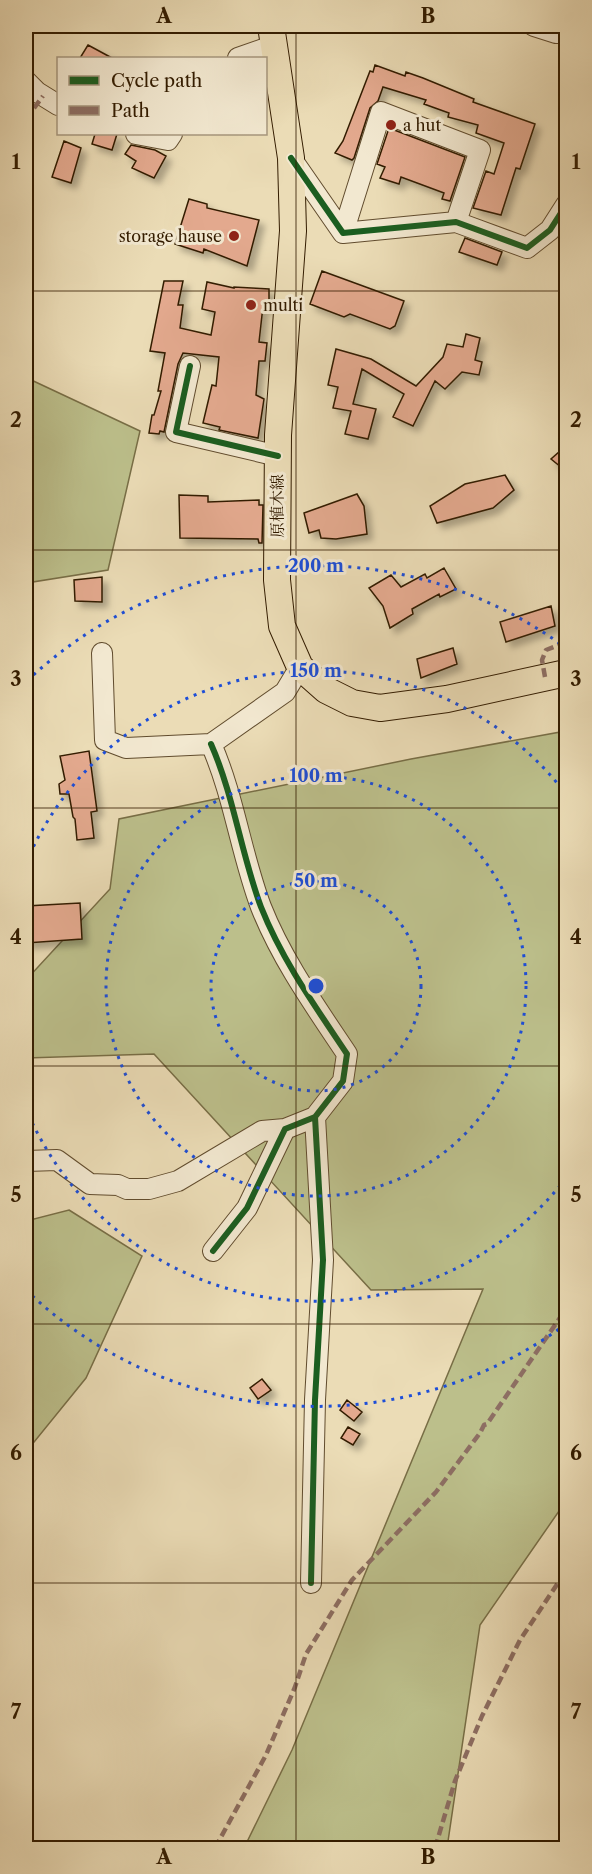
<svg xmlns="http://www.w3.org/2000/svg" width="592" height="1874" viewBox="0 0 592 1874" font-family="'Libre Caslon Text','Noto Serif JP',serif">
<defs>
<filter id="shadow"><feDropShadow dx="5.5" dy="5.5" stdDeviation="3" flood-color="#0004"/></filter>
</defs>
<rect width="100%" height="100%" fill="#ebdcb6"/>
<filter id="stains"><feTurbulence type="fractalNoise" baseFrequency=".00333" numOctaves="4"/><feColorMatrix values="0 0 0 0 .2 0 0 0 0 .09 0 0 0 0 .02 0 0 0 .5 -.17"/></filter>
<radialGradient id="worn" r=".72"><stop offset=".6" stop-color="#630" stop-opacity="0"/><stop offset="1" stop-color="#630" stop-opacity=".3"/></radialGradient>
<path fill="#bcbf8b" stroke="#786e46" stroke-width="1.5" d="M27,378L140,431L108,570L26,583Z
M566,731V1501L480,1625L447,1848H244L292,1750L483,1289L371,1290L154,1054L26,1058V980L110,889L119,819L411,759Z
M69,1210L142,1256L86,1378L26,1452V1221Z"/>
<path fill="#e3a98e" stroke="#331c00" stroke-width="1.5" filter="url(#shadow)" d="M88,45L112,58H80Z
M375,65L405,76L406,72L423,78L474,99L473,102L535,124L520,169L516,168L501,215L473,208L486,171L494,174L504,143L476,133L478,125L448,117L449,113L424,104L426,100L383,87L378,101L370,108L354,158L352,160L335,153L343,141L370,71L373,72Z
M389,128L465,157L450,201L442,199L444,193L401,177L399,184L380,178L385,167L377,164Z
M95,134H117L112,150L92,144Z
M64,141L81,148L71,183L52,177Z
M131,145L155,150L166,156L154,178L132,168L136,161L125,154Z
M189,199L207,204V208L259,220L247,266L204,249L203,253L175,244Z
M465,238L502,252L497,265L459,252Z
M322,271L404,301L395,326L390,329L350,314L344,317L310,304Z
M164,281H183L178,305H183L180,328L211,335L215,312L202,309L207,282L234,288V287L269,289V308L263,306L259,342L267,343L265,361H259L256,395L264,399L258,438L219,430L220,427L203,423L212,385L216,386L219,357L183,353L178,364L164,432L160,431L159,434L149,433L152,415H154L161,391H158L165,353L150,351Z
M466,334L480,338L475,360L482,362L479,375L462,372L445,389L435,381L413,426L393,417L404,394L362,369L353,404L376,409L368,439L345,434L351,411L333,408L338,387L328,385L336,349L371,359L416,386L443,357L447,344L463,347Z
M567,445V472L551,459Z
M505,475L514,490L493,508L437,523L430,506L465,484Z
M357,494L364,506L367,534L336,539L321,538L319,530L309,533L304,513Z
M179,495L208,496V502L259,500V505H263L262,543H259L258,539L180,538Z
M444,568L456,589L440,597L439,594L412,609L413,614L390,628L383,606L369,588L391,575L401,587L425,574L427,578Z
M102,577V602L75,601L74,580Z
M551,606L555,626L506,642L500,622Z
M453,648L457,664L421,678L417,659Z
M89,751L97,811L91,812L94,838L77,840L75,819L73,817L69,794H60L59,784L65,780L60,756Z
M80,903L82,939L26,943V906Z
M262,1379L271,1390L258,1399L250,1388Z
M347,1400L362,1412L354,1421L340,1410Z
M348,1427L360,1434L353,1445L341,1438Z"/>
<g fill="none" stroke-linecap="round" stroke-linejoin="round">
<defs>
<path id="minor" d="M534,26L556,33H566
M238,58L275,45
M26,81L37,92L58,105
M136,134L168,140L172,134
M291,158L343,233L456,222L527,248L550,230L566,205
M343,233L381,112L480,150L456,222
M190,366L176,432L278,456
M102,653L105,740L126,748L211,744L285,692L300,667
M211,744C234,796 241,854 261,907C282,960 315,1006 347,1054L343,1081L315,1117L285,1129L247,1208L213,1251
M26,1161L57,1160L90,1184L118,1185L127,1189H149L178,1181L262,1131L285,1129
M311,1583L315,1400L323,1260L315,1117"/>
<path id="major" d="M271,26L291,158L293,231L278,435L277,580L282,626L300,667L326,690L352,703L380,708L447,699L566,673"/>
</defs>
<use href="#minor" stroke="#614c2e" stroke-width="22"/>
<use href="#major" stroke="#331c00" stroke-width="28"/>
<use href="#minor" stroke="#f2e8d0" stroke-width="20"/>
<use href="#major" stroke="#ebdcb6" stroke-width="26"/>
<path stroke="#8d6e63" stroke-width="4.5" stroke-dasharray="9 4.5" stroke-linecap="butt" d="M26,119L43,96
M545,677L542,660L546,650L566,642
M215,1848L266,1755L295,1687L306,1654L352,1580L436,1492L480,1433L484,1425L487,1424L566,1309
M435,1848L455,1781L482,1716L520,1640L566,1571"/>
<defs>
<path id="cycleway" d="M291,158L343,233L456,222L527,248L550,230L566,205
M190,366L176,432L278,456
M211,744C234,796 241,854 261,907C282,960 315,1006 347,1054L343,1081L315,1117L285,1129L247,1208L213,1251
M311,1583L315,1400L323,1260L315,1117"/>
</defs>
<use href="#cycleway" stroke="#f2e8d0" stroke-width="10"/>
<use href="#cycleway" stroke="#1b5e20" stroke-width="6"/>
</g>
<path fill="none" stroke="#331c00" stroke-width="1.5" stroke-opacity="0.55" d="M296,26V1848M26,291H566M26,550H566M26,808H566M26,1066H566M26,1324H566M26,1583H566"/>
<g fill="none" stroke="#1d4ed8" stroke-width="3" stroke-dasharray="3 6">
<circle cx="316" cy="986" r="105"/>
<circle cx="316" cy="986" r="210"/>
<path d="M566 1178A315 315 0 0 1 26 1109M26 863A315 315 0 0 1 566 794"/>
<path d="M566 1324A420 420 0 0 1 27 1291M27 681A420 420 0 0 1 566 648"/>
</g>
<g fill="#8f2418" stroke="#f2e8d0" stroke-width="2">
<circle cx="391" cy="125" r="6"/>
<circle cx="234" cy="236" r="6"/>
<circle cx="251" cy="305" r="6"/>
</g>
<g text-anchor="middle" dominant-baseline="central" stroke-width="6" stroke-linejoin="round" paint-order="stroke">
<g font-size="16" fill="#331c00" stroke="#f2e8d0" text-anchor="start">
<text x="403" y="125">a hut</text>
<text x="222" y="236" text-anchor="end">storage hause</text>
<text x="263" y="305">multi</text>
</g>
<g font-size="16" fill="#331c00" stroke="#f2e8d0">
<text transform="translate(277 506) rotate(-90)">原植木線</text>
</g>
</g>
<circle cx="316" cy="986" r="9" fill="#1d4ed8" stroke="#f2e8d0" stroke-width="3"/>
<g font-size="18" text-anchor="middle" font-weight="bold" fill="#1d4ed8" stroke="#f2e8d0" stroke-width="6" stroke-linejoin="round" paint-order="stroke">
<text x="316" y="572">200 m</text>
<text x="316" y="677">150 m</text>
<text x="316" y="782">100 m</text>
<text x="316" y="887">50 m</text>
</g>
<rect width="592" height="1874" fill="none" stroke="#ebdcb6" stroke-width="66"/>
<rect x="57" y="57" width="210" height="78" fill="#f2e8d0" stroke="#a6967d" stroke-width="1.5"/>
<rect x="69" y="76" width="30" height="9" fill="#1b5e20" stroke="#a6967d" stroke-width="1.5"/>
<text x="111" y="87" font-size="18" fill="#331c00">Cycle path</text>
<rect x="69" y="106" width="30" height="9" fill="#8d6e63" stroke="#a6967d" stroke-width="1.5"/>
<text x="111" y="117" font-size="18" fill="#331c00">Path</text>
<rect x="33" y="33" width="526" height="1808" fill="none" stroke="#331c00" stroke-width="2"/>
<g font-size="20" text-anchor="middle" font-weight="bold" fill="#331c00">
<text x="164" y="23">A</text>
<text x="428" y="23">B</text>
<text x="16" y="169">1</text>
<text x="576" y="169">1</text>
<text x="16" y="427">2</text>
<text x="576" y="427">2</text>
<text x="16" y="686">3</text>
<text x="576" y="686">3</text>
<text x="16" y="944">4</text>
<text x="576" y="944">4</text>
<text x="16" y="1202">5</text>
<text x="576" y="1202">5</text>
<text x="16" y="1460">6</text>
<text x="576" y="1460">6</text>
<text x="16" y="1719">7</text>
<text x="576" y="1719">7</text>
<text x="164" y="1864">A</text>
<text x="428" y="1864">B</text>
</g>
<rect width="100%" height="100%" filter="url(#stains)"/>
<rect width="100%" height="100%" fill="url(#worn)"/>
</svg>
